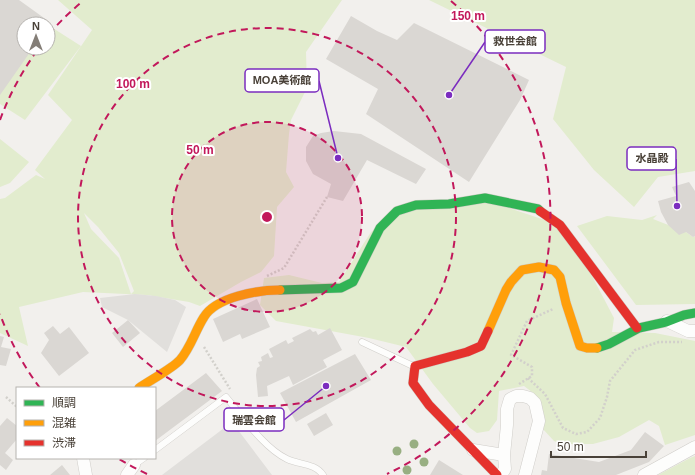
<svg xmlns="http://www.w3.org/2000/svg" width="695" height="475" viewBox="0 0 695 475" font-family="Arial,'Noto Sans JP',sans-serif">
<rect width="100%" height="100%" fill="#f2f0ed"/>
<path fill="#e2ecce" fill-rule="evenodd" d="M58,0H342L306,52L307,88L291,120L289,134L286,172L294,187L277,207L274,256L261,272L241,282L200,306L189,302L147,295L83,292L19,307L28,346L0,333V199L5,198L36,175L45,179L35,170L72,120L48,95L92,30ZM84,213L98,227L119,253L134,291L131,294L119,258L91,229Z
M429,0H695V171L658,177L634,207L594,170L553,119L566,67Z
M48,25L81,46L25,120L0,104V94L30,48H48Z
M0,139L29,162L10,183L0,187Z
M485,200L560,225L592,276L614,318L612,332L655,333L695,341V435L665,445L659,426L649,420L619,437L593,444H562L554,441L542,428C542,405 544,401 524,386L499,391L497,420L489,431L477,433L470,428L433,384L406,347L369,338L276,321L260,305L264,278L289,275L322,283L339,282L371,232L397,211Z
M657,215L653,219L686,232L693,237L695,236V304L636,305L577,226L607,216L642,220Z
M695,456V475H658L690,458Z"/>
<path fill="#e1dfdc" d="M135,294L156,296L175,300L186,307L167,352L128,320L102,307L100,298Z
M232,422L272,475H162Z"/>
<path fill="#dad7d3" d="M0,0H19L51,23L48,28V24H24V48H33L0,95Z
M351,16L377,31L397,40L414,23L529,80L520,100L469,182L366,114L378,89L326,59Z
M334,131L361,134L426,169L416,184L367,160L343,201L327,197L331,184L313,174L306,161V147L313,136L321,133Z
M689,182L695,191V236L693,237L686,232L679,235L668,225L661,212L658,201L676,196L672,187Z
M257,299L270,327L242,339L240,334L223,342L213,319Z
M128,320L140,333L123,347L112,333Z
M53,326L60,334L69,327L89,353L59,376L41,353L49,340L44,333Z
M330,328L342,350L323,360L327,367L293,385L289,376L267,386L268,396L258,397L256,375L257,368L260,366L258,362L262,361L261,357L268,353L270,358L273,357L269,349L286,340L288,344L294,341L292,338L310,329L313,332L316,331L318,335Z
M0,336L4,337L1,347L11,349L6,366L0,365Z
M355,354L371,380L296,422L280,393Z
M206,373L222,391L155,441V411Z
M326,413L333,425L314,436L307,424Z
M7,418L17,426V439L5,453L13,460L6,470L0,465V426Z
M645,432L664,446L649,462L616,475H541L542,470L547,471L549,454L599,462L631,450Z
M439,460L463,475H430Z
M62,465L70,475H50Z"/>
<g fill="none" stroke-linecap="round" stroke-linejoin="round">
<defs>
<path id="lane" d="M362,342L413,366
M155,450L226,397C243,417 264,448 287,459C300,465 315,463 323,475
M134,465L144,458"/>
<path id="street" d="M667,321L688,331H695
M473,450L504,455L507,425V409L510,399L516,396H523L530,398L535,403L539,421L525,475
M83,458L86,475
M127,475L134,465
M501,475L505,469L504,455
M644,475L695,447"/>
<path id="fast" d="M280,290L341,288L353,282L380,228L397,211L416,205L449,204L485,198L538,209L540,211
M597,348L609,344L639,328L666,322L684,315L695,313"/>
<path id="slow" d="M488,331L506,290L511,282L522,270L539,267L554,270L560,277L566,303L580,346L587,348H597
M139,388C149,381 173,368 180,360C191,347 195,331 204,317C216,297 258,290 280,290"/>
<path id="jam" d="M540,211L560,225L637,328
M488,331L481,346L467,352L415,366L413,383L429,405L497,475"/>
</defs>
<use href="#lane" stroke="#d0ceca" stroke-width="7"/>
<use href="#street" stroke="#d0ceca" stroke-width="13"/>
<use href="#fast" stroke="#d0ccc4" stroke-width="10"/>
<use href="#slow" stroke="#d0ccc4" stroke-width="10"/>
<use href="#jam" stroke="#d0ccc4" stroke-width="10"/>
<path stroke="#d2d0cb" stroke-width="2.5" stroke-dasharray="2 2" stroke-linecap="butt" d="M267,276L284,268L327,197
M204,347L230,389
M528,378L545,394L563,428L576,434L587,432L600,418L607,397L610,381L635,350L659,342H682
M519,384L532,376V367L511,355L527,321L553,309
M6,397L17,407"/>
<use href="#lane" stroke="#fdfdfc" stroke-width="6"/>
<use href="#street" stroke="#fdfdfc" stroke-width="12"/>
<use href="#fast" stroke="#30b455" stroke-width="9"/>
<use href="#slow" stroke="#ff9f0a" stroke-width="9"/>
<use href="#jam" stroke="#e5322d" stroke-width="9"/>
</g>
<g fill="#98af82">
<circle cx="414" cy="444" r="4.5"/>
<circle cx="397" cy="451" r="4.5"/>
<circle cx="424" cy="462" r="4.5"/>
<circle cx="407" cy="470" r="4.5"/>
</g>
<circle cx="267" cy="217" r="95" fill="#c2185b" fill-opacity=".12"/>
<g fill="none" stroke="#c2185b" stroke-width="2" stroke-dasharray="7 5">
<circle cx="267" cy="217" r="95"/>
<circle cx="267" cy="217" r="189"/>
<path d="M147 474A284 284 0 0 1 119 459M40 388A284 284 0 0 1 0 314M0 120A284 284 0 0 1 39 48M49 34A284 284 0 0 1 83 1M451 1A284 284 0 0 1 387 474"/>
</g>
<circle cx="267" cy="217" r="6" fill="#c2185b" stroke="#fff" stroke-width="2"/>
<g font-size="12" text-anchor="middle" font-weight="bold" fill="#c2185b" stroke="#fff" stroke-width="4" stroke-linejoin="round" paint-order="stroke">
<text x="468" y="20">150 m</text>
<text x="133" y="88">100 m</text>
<text x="200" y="154">50 m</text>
</g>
<path fill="none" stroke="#7b2cbf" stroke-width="1.5" d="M449 95L485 42M338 158L319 81M677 206L676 159M326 386L284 420"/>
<g fill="#7b2cbf" stroke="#fff" stroke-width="1.5">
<circle cx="449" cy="95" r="4"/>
<circle cx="338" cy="158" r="4"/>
<circle cx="677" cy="206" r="4"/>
<circle cx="326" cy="386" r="4"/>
</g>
<g fill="#fff" stroke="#7b2cbf" stroke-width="1.5">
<rect x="485" y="30" width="60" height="23" rx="4"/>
<rect x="245" y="69" width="74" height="23" rx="4"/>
<rect x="627" y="147" width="49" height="23" rx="4"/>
<rect x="224" y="408" width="60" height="23" rx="4"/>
</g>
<g font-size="11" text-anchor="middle" font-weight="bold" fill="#494138">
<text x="515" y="45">救世会館</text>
<text x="282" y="84">MOA美術館</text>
<text x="652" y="162">水晶殿</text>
<text x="254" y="424">瑞雲会館</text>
</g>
<rect x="16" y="387" width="140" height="72" fill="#ffffff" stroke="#b6b3af"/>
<rect x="24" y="400" width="20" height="6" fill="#30b455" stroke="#b6b3af"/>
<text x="52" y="407" font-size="12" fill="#494138">順調</text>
<rect x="24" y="420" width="20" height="6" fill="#ff9f0a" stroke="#b6b3af"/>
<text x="52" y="427" font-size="12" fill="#494138">混雑</text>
<rect x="24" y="440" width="20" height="6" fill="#e5322d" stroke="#b6b3af"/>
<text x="52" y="447" font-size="12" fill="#494138">渋滞</text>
<g transform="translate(36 36)"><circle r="19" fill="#ffffff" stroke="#b6b3af"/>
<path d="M0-3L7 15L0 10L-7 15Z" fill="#847e77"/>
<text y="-6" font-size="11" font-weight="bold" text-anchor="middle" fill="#494138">N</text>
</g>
<path d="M551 451v6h95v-6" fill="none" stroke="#494138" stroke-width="2"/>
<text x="557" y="451" font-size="12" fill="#494138" stroke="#ffffff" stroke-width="3" paint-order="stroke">50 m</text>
</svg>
